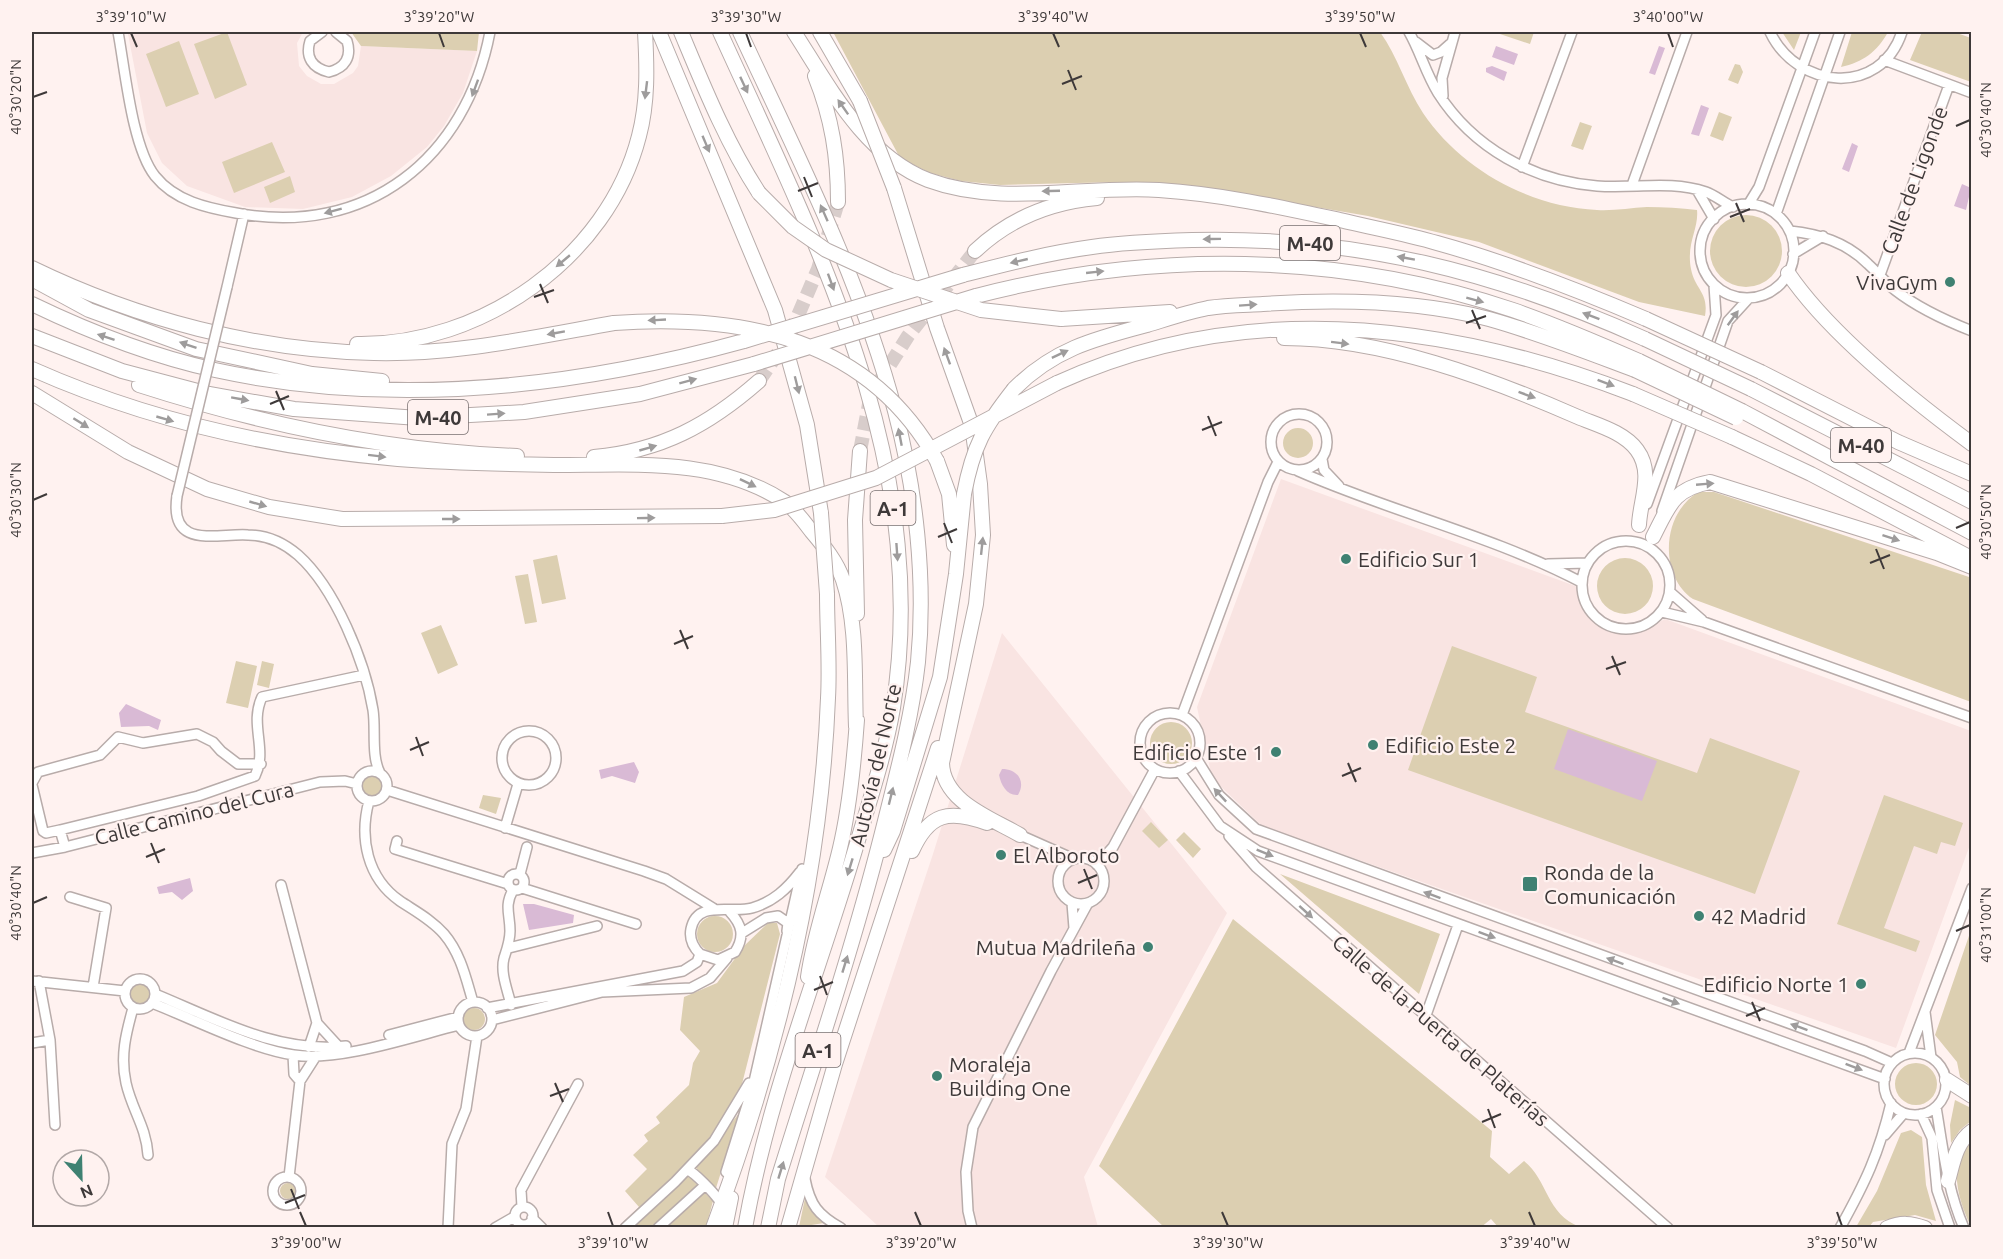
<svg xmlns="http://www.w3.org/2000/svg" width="2003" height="1259" viewBox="0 0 2003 1259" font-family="Ubuntu,sans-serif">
<rect width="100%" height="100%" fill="#fff2f0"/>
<path fill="#f9e4e2" d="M139,32H303L297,43L299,66L307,76L321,84H334L353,73L358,66L361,46L477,51L463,93L444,126L427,147L391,176L352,197L303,209L245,207L187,186L162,163L147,133L128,34Z
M1281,479L1578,587L1590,614L1621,631H1643L1665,619L1971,731V842L1896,1048L1262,826L1212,778L1197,707Z
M1002,633L1227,913L1084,1177L1098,1227H879L825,1177L933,854Z"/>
<path fill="#dccfb1" d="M227,32L247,85L215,99L194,44Z
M351,32H479L477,51L361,46Z
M833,32H1380C1398,57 1406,87 1423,113C1461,169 1529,207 1597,210C1613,211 1630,208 1647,207C1664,207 1681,208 1697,210C1699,229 1686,243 1691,269C1695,290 1709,292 1705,316L1639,302L1479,242L1368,216L1221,191L1118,182L1000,185L961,181L930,173L900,158Z
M1494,32H1534L1530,44Z
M1782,32H1801L1794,50Z
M1852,32H1888C1877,52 1863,62 1841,67Z
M1922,32H1954L1971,38V82L1910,60Z
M179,41L199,94L166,107L146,54Z
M1735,64L1740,65L1743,72L1738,84L1728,80Z
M1719,112L1732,117L1723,141L1710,136Z
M1580,122L1592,126L1583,150L1571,146Z
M272,142L285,172L234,193L222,162Z
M290,176L295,192L270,203L264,187Z
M1710 251a36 36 0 1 1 72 0a36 36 0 1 1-72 0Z
M1283 443a15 15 0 1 1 30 0a15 15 0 1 1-30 0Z
M1699,492H1714L1972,578L1971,702L1693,599C1658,575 1662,512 1699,492Z
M557,555L566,599L542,604L533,560Z
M1597 586a28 28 0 1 1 56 0a28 28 0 1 1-56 0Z
M528,574L537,622L525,624L515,576Z
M441,625L458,665L438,674L421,633Z
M1452,646L1537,677L1525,712L1697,773L1710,738L1800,771L1755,894L1408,770Z
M236,661L257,666L248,708L226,703Z
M262,661L274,664L269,688L257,685Z
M1150 743a21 21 0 1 1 42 0a21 21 0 1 1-42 0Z
M361 786a11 11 0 1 1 22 0a11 11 0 1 1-22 0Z
M483,795L501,798L496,814L479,808Z
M1884,795L1963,823L1955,846L1941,842L1937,854L1914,846L1884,928L1920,941L1916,952L1837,924Z
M1151,822L1168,840L1159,848L1142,831Z
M1184,832L1201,849L1193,858L1176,840Z
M1280,874L1440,934L1419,994Z
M697 934a18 18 0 1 1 36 0a18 18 0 1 1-36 0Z
M1233,919L1492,1131L1490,1157L1509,1174L1524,1161C1548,1180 1546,1214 1580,1227H1498L1491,1219L1480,1228L1164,1227L1099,1166Z
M768,923H777L780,934L742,1084L714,1134L683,1170L713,1201L706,1227L617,1228L639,1207L625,1191L647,1169L633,1155L648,1141L644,1135L660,1123L656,1117L689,1085L693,1063L700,1051L680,1030L684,997L717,983L744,946Z
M1971,930L1972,1086H1971L1960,1077L1957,1062L1935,1035Z
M130 994a10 10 0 1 1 20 0a10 10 0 1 1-20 0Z
M463 1019a11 11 0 1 1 22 0a11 11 0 1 1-22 0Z
M1895 1084a21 21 0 1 1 42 0a21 21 0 1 1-42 0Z
M1955,1100L1971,1108V1121L1960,1130L1951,1143L1950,1125Z
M740,1112L716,1188H715L696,1168Z
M1911,1130L1922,1137L1926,1185L1936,1221L1915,1215L1873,1222L1869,1227H1856L1877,1191L1901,1133Z
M1971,1140V1227C1959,1202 1946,1162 1971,1140Z
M280 1191a8 8 0 1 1 16 0a8 8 0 1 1-16 0Z
M805,1198L815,1215L824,1223L799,1227Z"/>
<path fill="#d9bad5" d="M1496,46L1518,54L1514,65L1492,57Z
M1659,46L1665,48L1655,75L1649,73Z
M1492,66L1507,72L1504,81L1486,72V68Z
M1701,105L1709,108L1699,136L1691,134Z
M1852,143L1858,146L1849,172L1842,169Z
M1962,184L1971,188L1966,210L1954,206Z
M126,704L161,720L158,730L149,726L121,727L119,713Z
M1568,729L1657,761L1642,801L1554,769Z
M634,762L639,772L635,783L612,776L601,779L599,770Z
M1002,769C1018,769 1026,782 1018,795C1007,796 1001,785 999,775Z
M190,878L193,891L182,900L172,892L159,894L157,887Z
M523,904H534L574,915L573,923L529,930Z"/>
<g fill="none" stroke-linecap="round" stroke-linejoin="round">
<path stroke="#d8cdcb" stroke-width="14" stroke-dasharray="14 7" stroke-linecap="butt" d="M790,334L818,269L838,202
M759,381L778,353
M879,382L908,336L975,251
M860,451L870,399"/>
<defs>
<path id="minor" d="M118,32C125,69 132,147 155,176C175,201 207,208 236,213C367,238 466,158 490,32
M322,32L310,41C305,57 312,68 329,72C345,68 352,57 347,41L336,32
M1409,32C1420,51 1426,74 1438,93C1473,148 1533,181 1597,186C1634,189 1670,180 1706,192C1715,195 1724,203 1733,207
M1770,32C1797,89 1880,98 1902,32
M1416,42L1433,55L1441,52L1450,44
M1884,60L1972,93
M1443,96L1442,78L1455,32
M1522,167L1572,32
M1632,185L1687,32
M1697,190L1714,219
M1700 251a47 47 0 1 1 94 0a47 47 0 1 1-94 0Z
M1748,205L1759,187L1815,32
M1776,214L1840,32
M1790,231C1819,234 1846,242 1868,264C1877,272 1885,282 1895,290C1918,308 1944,320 1972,331
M1793,254L1823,236
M1880,275L1949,85
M227,287L244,214
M1271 442a28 28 0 1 1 56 0a28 28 0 1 1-56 0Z
M1322,459L1324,470L1339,486
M1298,471C1391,512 1491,535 1581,582
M177,496C169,550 216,533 248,535C266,535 284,543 298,555C335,588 365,661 373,710C376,729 371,756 380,773
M1647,504L1716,315L1714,285
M1662,511L1728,321L1749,298
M1582 585a44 44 0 1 1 88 0a44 44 0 1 1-88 0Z
M1548,564L1588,563
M1670,592L1702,620
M1662,612L1704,622L1972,718
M1140 743a30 30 0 1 1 60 0a30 30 0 1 1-60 0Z
M1182,715L1268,482L1278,462
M502 758a27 27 0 1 1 54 0a27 27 0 1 1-54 0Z
M1196,758L1219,795L1256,829L1865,1051L1892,1063
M1179,771L1220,826L1258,851L1885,1079
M357 786a15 15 0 1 1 30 0a15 15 0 1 1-30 0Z
M32,783L38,772L100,755L118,737L143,743L197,734L213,742L221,751L238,764H261
M32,785L43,831L46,833L60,830
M387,790L644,871L666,879L713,908
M369,801C359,838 367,878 400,901C415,911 432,920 444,934C461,954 466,979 473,1002
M505,828L518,784
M1020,835L1074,859
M1229,836L1256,867L1668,1228
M397,841L395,849L508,884
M65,847L60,830L198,796L255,776C268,749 249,725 262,697L364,675
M32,853L65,847L320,782L345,781L357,784
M1058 881a23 23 0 1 1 46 0a23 23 0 1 1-46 0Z
M1097,865L1113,847L1155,769
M508 882a8 8 0 1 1 16 0a8 8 0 1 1-16 0Z
M520,874L527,847
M281,885L317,1023L309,1047
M522,888L636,924
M70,897L106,908L93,987
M1072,903L1074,928
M730,912C742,925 745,936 735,952L718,960L700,954C693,947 689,939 691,929C697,899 731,914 752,908C773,902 787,889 800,872
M742,933L766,918L778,916L788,923L787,931
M509,948L597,926
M125 994a15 15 0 1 1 30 0a15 15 0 1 1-30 0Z
M32,981L125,991
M39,981L50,1040L55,1125
M155,994C216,1019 278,1054 346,1046
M458 1019a17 17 0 1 1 34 0a17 17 0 1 1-34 0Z
M152,1003C193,1019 252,1049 294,1055C339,1062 414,1036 459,1025
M511,1005C508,991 500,973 504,958C507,949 510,941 510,931C510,914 504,906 513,890
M133,1008C126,1033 120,1056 126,1083C132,1110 146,1126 148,1155
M487,1008L683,971L697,962L700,954
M1925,1012L1931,1057
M1425,1018L1458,925
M492,1020L602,992L691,988L710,978L727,958
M317,1023L339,1047
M389,1035L458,1017
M32,1043L50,1040
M1909,1053L1972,888
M1884 1084a31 31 0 1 1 62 0a31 31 0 1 1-62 0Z
M293,1055L294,1074L300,1081
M1936,1107C1943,1148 1947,1189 1964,1228
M1921,1114L1932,1138L1937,1190L1950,1228
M1885,1135L1903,1114
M688,1170C695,1173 713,1192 718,1199
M726,1172L753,1086L802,869
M289,1177L300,1081L316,1056
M273 1191a14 14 0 1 1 28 0a14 14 0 1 1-28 0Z
M805,1179C810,1205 818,1215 841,1228
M522,1207L521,1190L578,1084
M515 1216a9 9 0 1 1 18 0a9 9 0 1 1-18 0Z
M532,1218L542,1228
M448,1228L452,1144L466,1109L477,1036
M495,1228L514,1217
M625,1228L675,1182L714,1141L749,1083
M658,1228L703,1187
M972,1228L968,1211L966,1172L973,1127L1051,971L1088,903
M1840,1228C1865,1183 1879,1154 1891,1103"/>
<path id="highway" d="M659,32L775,310L807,425L821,513
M681,32C704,87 726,142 759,193
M720,32C817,245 932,465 893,708C886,749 873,790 861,830C823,962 769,1092 745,1228
M740,32C797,155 860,278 895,411C916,490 926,580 918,662C912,716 898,769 885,821C855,942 815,1060 778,1179L768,1228
M794,32C829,86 864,155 928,180C1001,207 1083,185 1159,190C1221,194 1280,207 1340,220C1373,228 1406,234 1437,243C1509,263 1578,290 1646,319
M820,32L860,101
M815,76C832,118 838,157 838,202
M894,188L937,328L972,426L980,484L983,535L976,604L942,763C943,802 991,818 1020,835
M975,251C1009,219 1051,202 1097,198
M32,268C137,319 257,351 374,353C455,355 535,337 614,323
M1788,273C1830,335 1911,399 1972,444
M963,275C1006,264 1048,253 1092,247C1125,242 1158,241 1192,240C1356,236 1496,272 1645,339
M32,279L89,310L196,349L312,374L382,381
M976,296C1152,250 1339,252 1513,310C1556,325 1598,343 1639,361
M32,304C90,332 151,356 215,370C389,408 573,388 744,341
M1061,319L1170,312
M32,336L122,371L209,394L294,409L418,418L524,412L640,394L754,364
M1284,338C1382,338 1489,378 1578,417C1597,425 1624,432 1637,450C1654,473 1640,500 1639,525
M357,344C481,346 608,258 639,136C648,102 647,67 645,32
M32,369C149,421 269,448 398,459C450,463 504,464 556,465C634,465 717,457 785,502C795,509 805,523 812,532C824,546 837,562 843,580C858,625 854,679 856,727
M1761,372L1898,442L1972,474
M1057,383C1246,297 1445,322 1633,394
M139,385C260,424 390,451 517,456
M1014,389C1054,349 1094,339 1147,325C1167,319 1188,312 1208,308C1226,305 1245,305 1263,304C1338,299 1416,300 1489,319C1539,333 1587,352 1635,370
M1751,389L1972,502
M32,393L128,452L207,489L269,507L342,519L722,516
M1742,411L1972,533
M1732,437L1811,474L1971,558
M594,457C661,451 709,425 759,381
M937,461L949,494L954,545
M1653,537C1669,506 1673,489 1710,482L1937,553L1972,567
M857,614L855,520L860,451
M884,850L893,831L940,677L956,574L964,494
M912,851C929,813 949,809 987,823
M808,977C814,933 830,891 840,848C850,806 854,762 857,720
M1947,1080L1972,1096
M1948,1181C1953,1163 1956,1142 1972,1131
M713,1228C776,1059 821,878 828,698C830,664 827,628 827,594
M725,1228L731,1198
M788,1228L835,1064L938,748
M1887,1228C1901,1222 1911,1223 1925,1228"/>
</defs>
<use href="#minor" stroke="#b8acaa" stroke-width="12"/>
<use href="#highway" stroke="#b8acaa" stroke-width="16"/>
<use href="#minor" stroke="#fff" stroke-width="9"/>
<use href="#highway" stroke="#fff" stroke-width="14"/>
<defs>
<path id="minor-bridge" d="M177,496L227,287"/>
<path id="highway-bridge" d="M860,101L894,188
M759,193L793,227L826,250L891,280L981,310L1061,319
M1646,319L1761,372
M614,323C744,314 869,338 937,461
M1645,339L1751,389
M744,341L963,275
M1639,361L1742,411
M754,364L976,296
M1635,370L1736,418
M1633,394L1732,437
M964,494C973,446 984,427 1014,389
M821,513L827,594
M722,516L774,510L876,478L1057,383"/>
</defs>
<use href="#minor-bridge" stroke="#b8acaa" stroke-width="12" stroke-linecap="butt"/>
<use href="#highway-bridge" stroke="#b8acaa" stroke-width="16" stroke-linecap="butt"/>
<use href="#minor-bridge" stroke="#fff" stroke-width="9"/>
<use href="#highway-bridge" stroke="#fff" stroke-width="14"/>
</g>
<defs><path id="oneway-solid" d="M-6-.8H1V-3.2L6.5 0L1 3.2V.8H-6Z" transform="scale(1.5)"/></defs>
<g fill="#9e9c9c">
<use href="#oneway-solid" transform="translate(744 85) rotate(65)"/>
<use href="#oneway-solid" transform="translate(475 88) rotate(110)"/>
<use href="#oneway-solid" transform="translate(646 90) rotate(97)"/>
<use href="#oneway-solid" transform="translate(843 107) rotate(-125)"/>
<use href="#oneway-solid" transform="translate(706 144) rotate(67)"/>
<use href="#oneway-solid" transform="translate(1051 191) rotate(178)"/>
<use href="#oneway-solid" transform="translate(333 211) rotate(165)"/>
<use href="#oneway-solid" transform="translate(824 213) rotate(-114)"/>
<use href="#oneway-solid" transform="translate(1212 239) rotate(179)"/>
<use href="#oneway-solid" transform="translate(1406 258) rotate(-170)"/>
<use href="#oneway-solid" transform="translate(563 261) rotate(140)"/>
<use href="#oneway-solid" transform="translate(1019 261) rotate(167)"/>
<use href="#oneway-solid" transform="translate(1095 272) rotate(-6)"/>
<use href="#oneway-solid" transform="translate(831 282) rotate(70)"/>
<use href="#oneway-solid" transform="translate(1475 300) rotate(15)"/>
<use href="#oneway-solid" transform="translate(1248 305) rotate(-4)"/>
<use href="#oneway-solid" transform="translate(1591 316) rotate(-159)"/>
<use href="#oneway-solid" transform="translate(1733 318) rotate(-54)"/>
<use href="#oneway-solid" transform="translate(657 320) rotate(177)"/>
<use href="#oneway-solid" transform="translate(556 333) rotate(170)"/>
<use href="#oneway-solid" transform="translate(106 337) rotate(-162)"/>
<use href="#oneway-solid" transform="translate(1340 343) rotate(7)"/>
<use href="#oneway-solid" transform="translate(188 345) rotate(-161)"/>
<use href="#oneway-solid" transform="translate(1060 354) rotate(-25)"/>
<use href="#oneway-solid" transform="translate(947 356) rotate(-110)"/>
<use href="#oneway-solid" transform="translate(688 381) rotate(-15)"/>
<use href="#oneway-solid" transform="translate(1606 383) rotate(21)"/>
<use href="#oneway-solid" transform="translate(797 385) rotate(76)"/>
<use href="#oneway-solid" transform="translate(1527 395) rotate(20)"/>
<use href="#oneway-solid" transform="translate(240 399) rotate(10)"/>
<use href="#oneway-solid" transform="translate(496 414) rotate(-4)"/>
<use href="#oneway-solid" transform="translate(165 419) rotate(16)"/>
<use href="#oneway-solid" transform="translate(81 423) rotate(32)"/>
<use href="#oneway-solid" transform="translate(900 437) rotate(-101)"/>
<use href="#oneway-solid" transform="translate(648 448) rotate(-16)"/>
<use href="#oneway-solid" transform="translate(377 456) rotate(7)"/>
<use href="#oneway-solid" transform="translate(748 483) rotate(26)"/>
<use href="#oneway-solid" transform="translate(1705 484) rotate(-5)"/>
<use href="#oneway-solid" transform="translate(258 504) rotate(16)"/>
<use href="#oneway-solid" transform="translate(646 518) rotate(-1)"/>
<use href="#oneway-solid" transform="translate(451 519)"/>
<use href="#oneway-solid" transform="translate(1891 538) rotate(18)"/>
<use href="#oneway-solid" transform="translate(982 546) rotate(-84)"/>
<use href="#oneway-solid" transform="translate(897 552) rotate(86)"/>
<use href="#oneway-solid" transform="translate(1220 795) rotate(-133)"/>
<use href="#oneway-solid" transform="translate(891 796) rotate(-76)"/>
<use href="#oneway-solid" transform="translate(1265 853) rotate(22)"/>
<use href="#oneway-solid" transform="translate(850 867) rotate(107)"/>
<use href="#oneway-solid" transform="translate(1432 895) rotate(-160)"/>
<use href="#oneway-solid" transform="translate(1306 912) rotate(42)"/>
<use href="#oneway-solid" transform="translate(1487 935) rotate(20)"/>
<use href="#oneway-solid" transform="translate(1615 961) rotate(-160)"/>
<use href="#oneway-solid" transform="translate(845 964) rotate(-73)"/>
<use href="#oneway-solid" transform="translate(1671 1001) rotate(20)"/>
<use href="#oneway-solid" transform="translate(1799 1027) rotate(-160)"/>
<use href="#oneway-solid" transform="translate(1854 1067) rotate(21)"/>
<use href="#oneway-solid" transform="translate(781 1170) rotate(-73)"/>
</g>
<path fill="none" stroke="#3e3939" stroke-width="2" d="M131,33L137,47M439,33L444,47M746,33L751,47M1053,33L1059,47M1360,33L1366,47M1668,33L1673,47M1068,70L1076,90M1062,84L1082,76M33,97L47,92M1956,126L1970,120M804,177L812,197M798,191L818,183M1736,203L1744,222M1730,217L1750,209M540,284L548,303M534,297L554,290M1472,310L1480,329M1466,323L1486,316M276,391L284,410M270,404L289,396M1208,416L1216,436M1202,430L1222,422M33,500L47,494M944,523L952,543M1956,528L1970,522M938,537L957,529M1876,549L1884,569M1870,563L1890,555M680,630L688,649M674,644L693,636M1612,656L1620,675M1606,669L1626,662M416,737L423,756M410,750L429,742M1348,763L1356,782M1342,776L1361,768M151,843L159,863M146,857L165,849M1084,869L1092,889M1078,883L1097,875M33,903L47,897M1956,931L1970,925M820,976L827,995M814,990L833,982M1752,1002L1760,1021M1746,1016L1765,1008M555,1083L563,1102M550,1096L569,1089M1488,1109L1495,1128M1482,1122L1501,1114M291,1189L299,1209M285,1203L305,1195M300,1212L306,1226M608,1212L613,1226M915,1212L921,1226M1222,1212L1228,1226M1529,1212L1535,1226M1837,1212L1842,1226"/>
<g fill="#3f8172" stroke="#fff2f0" stroke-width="2">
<circle cx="1950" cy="282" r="6"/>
<circle cx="1346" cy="559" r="6"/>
<circle cx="1373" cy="745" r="6"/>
<circle cx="1276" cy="752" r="6"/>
<circle cx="1001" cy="855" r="6"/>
<rect x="1522" y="876" width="16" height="16" rx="3"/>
<circle cx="1699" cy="916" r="6"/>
<circle cx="1148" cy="947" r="6"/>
<circle cx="1861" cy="984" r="6"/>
<circle cx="937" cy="1076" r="6"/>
</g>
<g text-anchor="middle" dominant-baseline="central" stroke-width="4.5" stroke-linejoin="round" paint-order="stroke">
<g fill="#fff2f0" stroke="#787070" stroke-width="1.5">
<rect x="1280" y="226" width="60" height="34" rx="4.5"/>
<rect x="408" y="400" width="60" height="34" rx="4.5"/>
<rect x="1831" y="428" width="60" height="34" rx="4.5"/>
<rect x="870.5" y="491" width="45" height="34" rx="4.5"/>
<rect x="795.5" y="1033" width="45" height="34" rx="4.5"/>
</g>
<g font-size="20" font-weight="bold" fill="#3e3939">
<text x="1310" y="243">M-40</text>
<text x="438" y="417">M-40</text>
<text x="1861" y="445">M-40</text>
<text x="893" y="508">A-1</text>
<text x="818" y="1050">A-1</text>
</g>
<g font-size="21" fill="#3e3939" stroke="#fff2f0">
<text transform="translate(1914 180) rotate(-70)">Calle de Ligonde</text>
<text transform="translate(875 765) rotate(-77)">Autovía del Norte</text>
<text transform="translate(194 813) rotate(-14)">Calle Camino del Cura</text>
<text transform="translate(1441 1030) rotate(41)">Calle de la Puerta de Platerías</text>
</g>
<g font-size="21" fill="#3e3939" stroke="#fff2f0" text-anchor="start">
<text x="1938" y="282" text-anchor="end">VivaGym</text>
<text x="1358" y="559">Edificio Sur 1</text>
<text x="1385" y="745">Edificio Este 2</text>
<text x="1264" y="752" text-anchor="end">Edificio Este 1</text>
<text x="1013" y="855">El Alboroto</text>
<text x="1544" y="872">Ronda de la<tspan x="1544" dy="24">Comunicación</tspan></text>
<text x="1711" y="916">42 Madrid</text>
<text x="1136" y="947" text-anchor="end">Mutua Madrileña</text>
<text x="1849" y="984" text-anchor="end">Edificio Norte 1</text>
<text x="949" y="1064">Moraleja<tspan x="949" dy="24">Building One</tspan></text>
</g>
</g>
<rect width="2003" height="1259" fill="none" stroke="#fff2f0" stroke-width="66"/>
<g transform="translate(81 1178) rotate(158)"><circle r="28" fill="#fff2f0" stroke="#b2a8a7" stroke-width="1.5"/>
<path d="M0-4.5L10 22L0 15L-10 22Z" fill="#3f8172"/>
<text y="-9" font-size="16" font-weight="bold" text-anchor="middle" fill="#3e3939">N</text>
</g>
<rect x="33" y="33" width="1937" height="1193" fill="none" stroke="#3e3939" stroke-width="2"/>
<g font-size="15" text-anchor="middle" fill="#3e3939">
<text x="131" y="22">3°39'10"W</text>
<text x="439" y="22">3°39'20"W</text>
<text x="746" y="22">3°39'30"W</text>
<text x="1053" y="22">3°39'40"W</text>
<text x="1360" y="22">3°39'50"W</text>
<text x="1668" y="22">3°40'00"W</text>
<text transform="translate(16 97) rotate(-90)" y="5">40°30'20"N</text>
<text transform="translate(1986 120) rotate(-90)" y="5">40°30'40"N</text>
<text transform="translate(16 500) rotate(-90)" y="5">40°30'30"N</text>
<text transform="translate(1986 522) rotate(-90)" y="5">40°30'50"N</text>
<text transform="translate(16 903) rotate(-90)" y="5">40°30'40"N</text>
<text transform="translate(1986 925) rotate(-90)" y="5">40°31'00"N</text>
<text x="306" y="1248">3°39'00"W</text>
<text x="613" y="1248">3°39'10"W</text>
<text x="921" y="1248">3°39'20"W</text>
<text x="1228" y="1248">3°39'30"W</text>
<text x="1535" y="1248">3°39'40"W</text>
<text x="1842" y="1248">3°39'50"W</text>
</g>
</svg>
